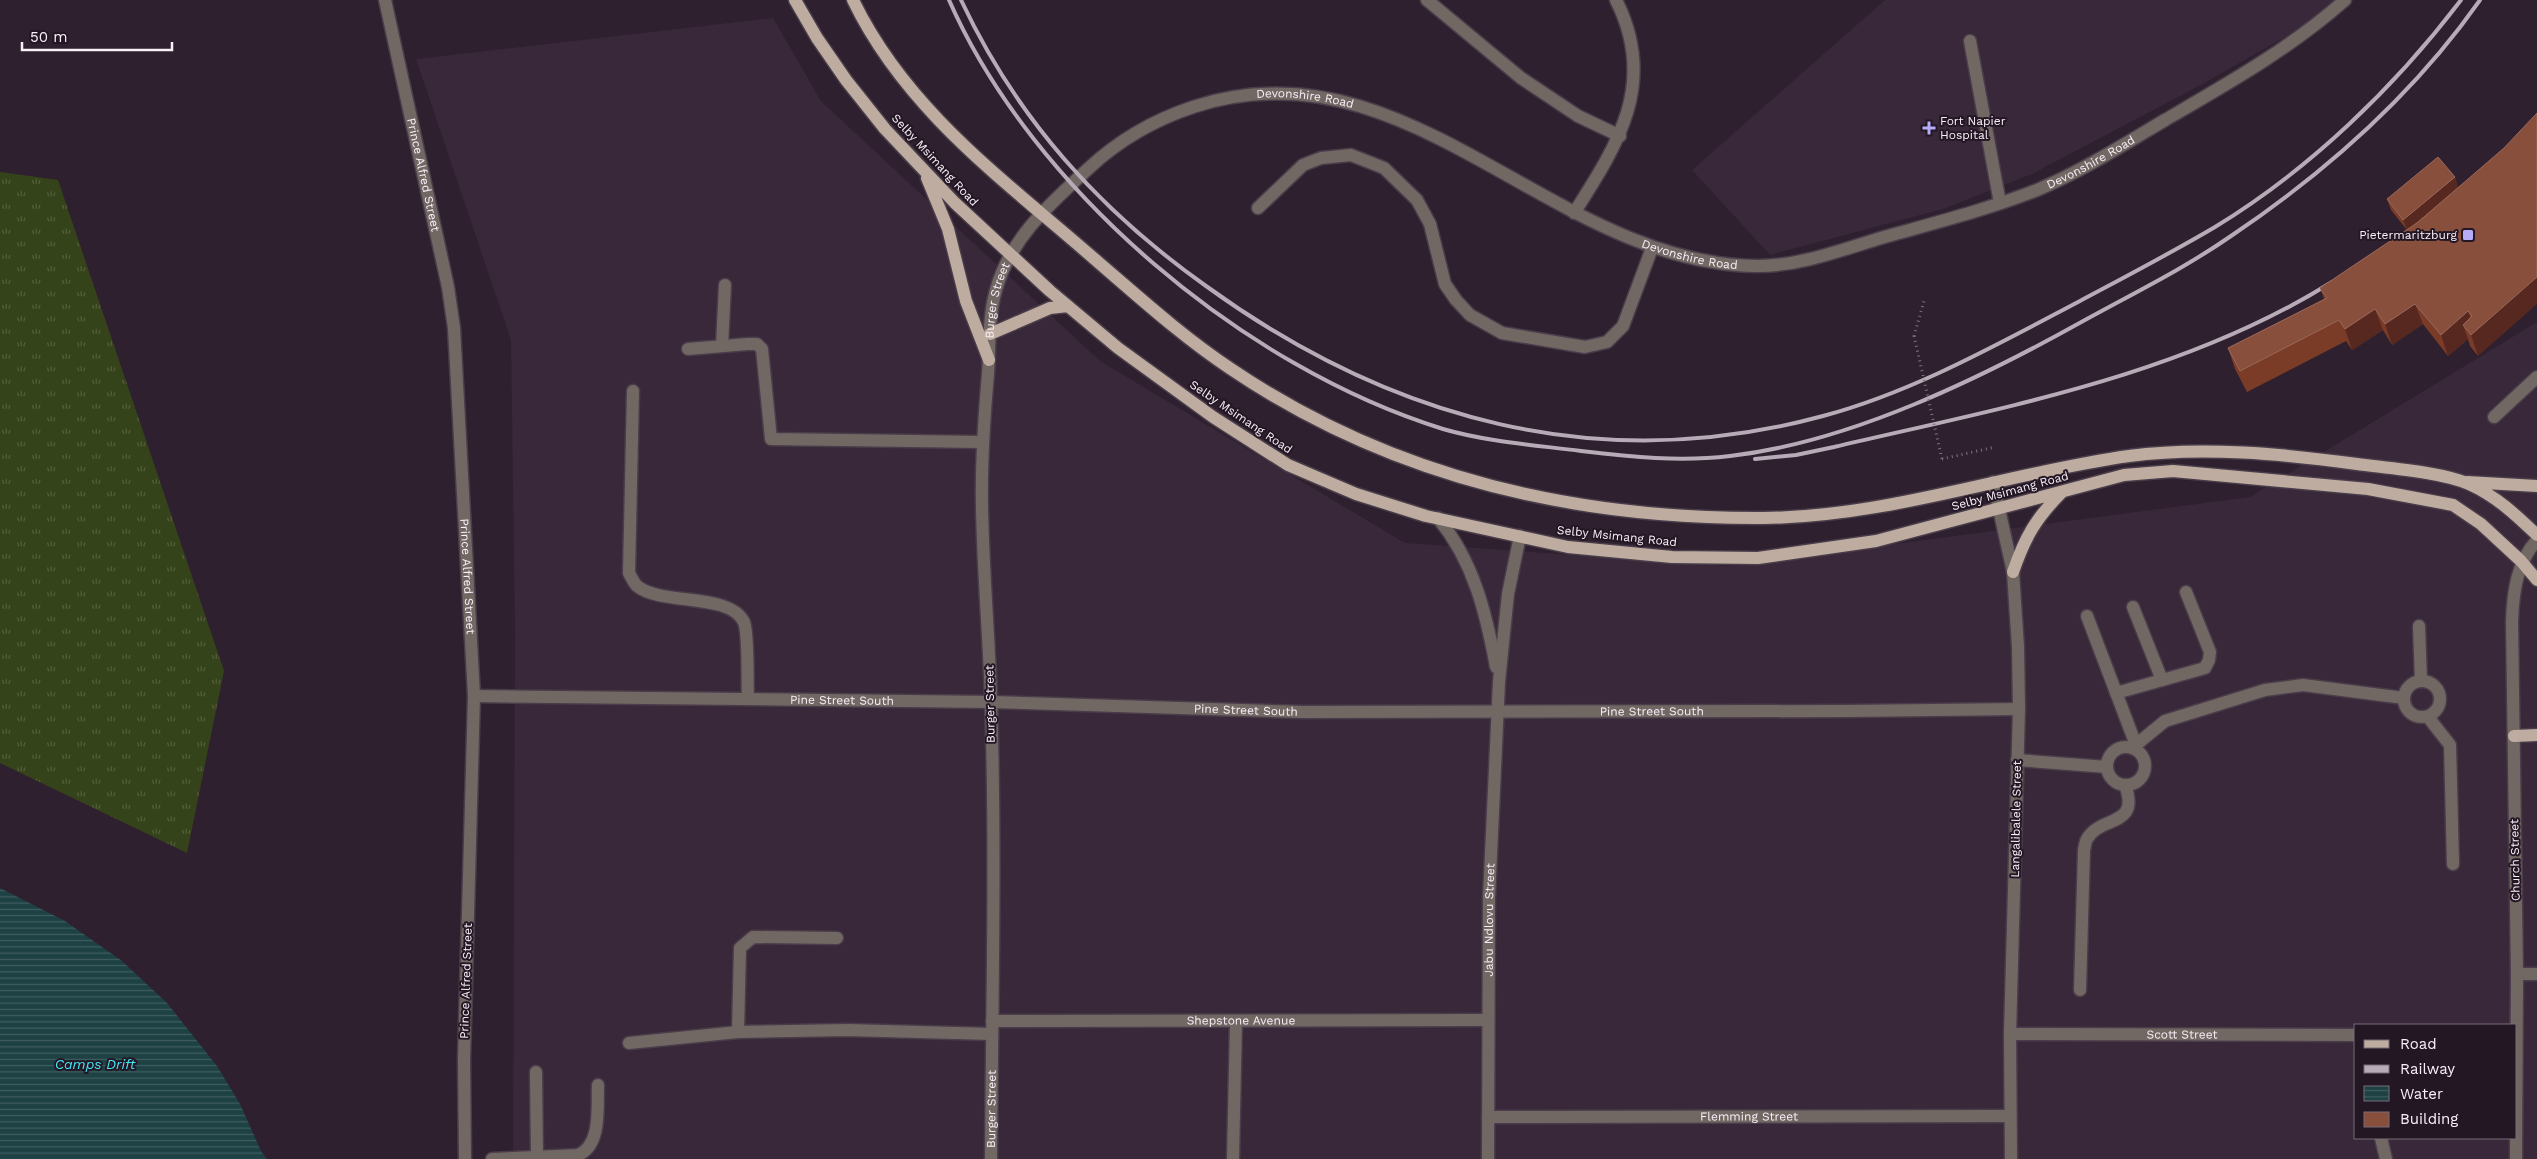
<svg xmlns="http://www.w3.org/2000/svg" width="2537" height="1159" viewBox="0 0 2537 1159" font-family="'Work Sans',sans-serif">
<defs>
<pattern id="grass-tufts" width="24" height="20" patternUnits="userSpaceOnUse" patternTransform="scale(1.25)"><rect width="24" height="20" fill="#35431a"/><path d="M3 7l-1-3M5 7V3M7 7l1-3M15 17l-1-3M17 17v-4M19 17l1-3" fill="none" stroke="#535e3c"/></pattern>
<pattern id="water-rules" width="6" height="5" patternUnits="userSpaceOnUse" patternTransform="scale(1.25)"><rect width="6" height="5" fill="#1e4144"/><path d="M0 2.5h6" fill="none" stroke="#3f5d60"/></pattern>
</defs>
<rect width="100%" height="100%" fill="#2e202e"/>
<path fill="#39273a" fill-rule="evenodd" d="M1885,0H2335L2315,20L2199,86L2032,174L1943,209L1770,255L1692,170Z
M773,18L821,101L1100,361L1405,543L1728,566L2250,497L2537,322V1159H513L515,631L511,340L416,59ZM2356,1025H2516V1138H2356Z"/>
<path fill="url(#grass-tufts)" d="M0,172L58,180L224,671L187,853L0,763Z"/>
<path fill="url(#water-rules)" d="M0,888L65,921L122,961L167,1003L217,1066L240,1104L261,1151L267,1159H0Z"/>
<g fill="none" stroke-linecap="round" stroke-linejoin="round">
<defs>
<g id="minor">
<path id="s1" d="M385,0L448,287L454,328L474,696L464,1059L465,1159"/>
<path d="M1427,0L1521,78L1578,116L1620,136"/>
<path d="M1970,41L2000,203"/>
<path d="M1258,208L1303,165L1321,158L1351,155L1384,168L1417,200L1430,224L1445,284L1456,300L1470,315L1502,333L1585,347L1607,342L1623,326L1652,248"/>
<path d="M1574,213C1618,144 1658,83 1616,0"/>
<path d="M722,346L725,285"/>
<path d="M688,349L748,344H757L762,349L771,439L982,442"/>
<path d="M633,391L629,573C631,577 634,583 637,586C662,606 729,592 744,622C749,635 747,683 748,699"/>
<path d="M2494,417L2537,377"/>
<path d="M1993,482L2013,572L2018,647L2019,709L2010,1034L2011,1159"/>
<path d="M1438,518C1474,562 1486,613 1496,667"/>
<path d="M2133,607L2162,680"/>
<path d="M2087,616L2136,745"/>
<path d="M2419,626L2421,681"/>
<circle cx="2422" cy="699" r="18"/>
<path d="M2116,693L2205,668L2209,660L2210,652L2186,592"/>
<path id="s2" d="M474,696L991,702L1303,712L1847,711L2019,709"/>
<path d="M2428,717L2450,745L2453,864"/>
<circle cx="2126" cy="766" r="19"/>
<path d="M2132,748L2165,721L2265,690L2303,685L2404,698"/>
<path d="M2017,760L2107,767"/>
<path d="M2517,974H2537"/>
<path d="M2080,990L2084,850C2085,847 2085,842 2087,839C2100,815 2141,828 2125,785"/>
<path id="s3" d="M992,1021L1488,1020"/>
<path d="M738,1032L740,948L753,937L837,938"/>
<path id="s4" d="M2010,1034L2356,1035"/>
<path d="M629,1043L738,1032L847,1030L992,1034"/>
<path d="M536,1072L537,1157"/>
<path id="s5" d="M1488,1117L2010,1116"/>
<path d="M2381,1138L2386,1159"/>
<path d="M492,1159L578,1155C602,1145 597,1107 598,1085"/>
<path id="s6" d="M991,1159C992,1006 996,852 991,700C989,636 983,571 982,507C981,462 984,419 988,374C990,347 988,317 996,290C1010,238 1051,203 1089,168C1119,140 1154,120 1193,107C1409,36 1551,265 1758,266C1802,266 1846,248 1888,236C1938,222 1989,209 2037,190C2082,171 2123,145 2165,120C2227,84 2291,48 2345,0"/>
<path d="M1233,1159L1236,1021"/>
<path id="s7" d="M1488,1159L1489,898L1499,682L1508,594L1520,536"/>
<path d="M2516,1159L2517,974L2512,621C2513,592 2517,562 2537,540"/>
</g>
<path id="major" d="M795,0L817,38L846,80L885,129L955,203L1050,291L1118,348L1213,417L1288,465L1356,494L1426,516L1568,547L1672,557L1758,558L1876,541L2124,475L2173,471L2368,489L2453,505L2481,524L2521,561L2537,580
M853,0C907,112 1007,182 1098,262C1141,299 1183,337 1231,369C1391,477 1572,519 1763,518C1888,517 2007,473 2129,456C2202,446 2284,454 2357,464C2387,468 2442,472 2469,484C2496,496 2516,515 2537,535
M927,178L948,229L966,301L989,360
M990,334L1050,308L1068,306
M2467,482L2537,486
M2013,572C2025,537 2036,518 2062,492
M2514,736L2537,735"/>
</defs>
<use href="#minor" stroke="#4a3d4a" stroke-width="15"/>
<use href="#major" stroke="#4a3d4a" stroke-width="15"/>
<path stroke="#7e727e" stroke-width="3" stroke-dasharray="1 4" stroke-linecap="butt" d="M1914,336L1924,301
M1942,459L1995,447"/>
<use href="#minor" stroke="#726863" stroke-width="12"/>
<use href="#major" stroke="#beaca0" stroke-width="12"/>
<path stroke="#b6abb6" stroke-width="4" d="M949,0C1033,191 1245,368 1443,429C1488,442 1535,445 1581,451C1631,457 1680,462 1730,456C1851,442 1981,378 2085,320C2134,293 2185,268 2231,236C2326,172 2414,94 2480,0
M961,0C1017,119 1099,210 1206,286C1391,420 1598,477 1823,416C1913,392 1998,344 2080,301C2125,277 2171,253 2215,227C2310,169 2394,88 2461,0
M1755,459L1796,455L1834,447C2004,407 2182,376 2332,282"/>
<path stroke="#7e727e" stroke-width="3" stroke-dasharray="1 4" stroke-linecap="butt" d="M1914,336L1942,459"/>
</g>
<path fill="#7b3c27" fill-rule="evenodd" d="M2455,177L2478,356L2470,346L2468,339L2448,356L2423,324L2392,345L2383,330L2352,350L2346,341L2247,392L2235,369L2228,348L2324,299L2320,288L2407,230L2391,210L2387,199ZM2435,208L2417,223L2412,227Z"/>
<path fill="#572820" d="M2455,177L2459,188L2407,230L2403,220Z
M2537,277V304L2478,356L2471,335L2463,325L2468,339L2448,356L2441,335L2468,311L2475,331Z
M2415,304L2423,324L2392,345L2385,324Z
M2375,309L2383,330L2352,350L2345,329Z"/>
<path fill="#894f3d" stroke="#9a685b" d="M2537,113V277L2471,335L2463,325L2472,316L2468,311L2441,335L2415,304L2385,324L2375,309L2345,329L2339,320L2240,371L2228,348L2327,298L2320,288L2417,223L2504,148Z
M2438,157L2455,177L2403,220L2387,199Z"/>
<g fill="#b6acf8" stroke="#241724" stroke-width="2">
<path d="M1926.5 120.5h5v5h5v5h-5v5h-5v-5h-5v-5h5z"/>
<rect x="2462" y="229" width="12" height="12" rx="2.5"/>
</g>
<g text-anchor="middle" dominant-baseline="central" stroke-width="4" stroke-linejoin="round" paint-order="stroke">
<g font-size="12" fill="#f9eff9" stroke="#241724">
<text stroke="none"><textPath href="#s6" startOffset="1261">Devonshire Road</textPath></text>
<text transform="translate(935 160) rotate(47)">Selby Msimang Road</text>
<text stroke="none"><textPath href="#s6" startOffset="2100">Devonshire Road</textPath></text>
<text stroke="none"><textPath href="#s1" startOffset="179">Prince Alfred Street</textPath></text>
<text stroke="none"><textPath href="#s6" startOffset="1680">Devonshire Road</textPath></text>
<text stroke="none"><textPath href="#s6" startOffset="860">Burger Street</textPath></text>
<text transform="translate(1241 417) rotate(34)">Selby Msimang Road</text>
<text transform="translate(2010 491) rotate(-15)">Selby Msimang Road</text>
<text transform="translate(1617 536) rotate(6)">Selby Msimang Road</text>
<text stroke="none"><textPath href="#s1" startOffset="584">Prince Alfred Street</textPath></text>
<text stroke="none"><textPath href="#s2" startOffset="368">Pine Street South</textPath></text>
<text transform="translate(990 704) rotate(-91)">Burger Street</text>
<text stroke="none"><textPath href="#s2" startOffset="772">Pine Street South</textPath></text>
<text stroke="none"><textPath href="#s2" startOffset="1178">Pine Street South</textPath></text>
<text transform="translate(2016 819) rotate(-89)">Langalibalele Street</text>
<text transform="translate(2515 860) rotate(-91)">Church Street</text>
<text stroke="none"><textPath href="#s7" startOffset="239">Jabu Ndlovu Street</textPath></text>
<text transform="translate(466 981) rotate(-88)">Prince Alfred Street</text>
<text stroke="none"><textPath href="#s3" startOffset="249">Shepstone Avenue</textPath></text>
<text stroke="none"><textPath href="#s4" startOffset="172">Scott Street</textPath></text>
<text stroke="none"><textPath href="#s6" startOffset="50">Burger Street</textPath></text>
<text stroke="none"><textPath href="#s5" startOffset="261">Flemming Street</textPath></text>
</g>
<g font-size="12" fill="#f9eff9" stroke="#241724" text-anchor="start">
<text x="1940" y="121">Fort Napier<tspan x="1940" dy="14">Hospital</tspan></text>
<text x="2457" y="235" text-anchor="end">Pietermaritzburg</text>
</g>
<g font-size="14" font-style="italic" fill="#42e7f8" stroke="#241724">
<text x="95" y="1064">Camps Drift</text>
</g>
</g>
<rect x="2354" y="1024" width="162" height="115" fill="#241724" stroke="#796d79"/>
<rect x="2364" y="1040" width="25" height="8" fill="#beaca0" stroke="#796d79"/>
<text x="2400" y="1049" font-size="15" fill="#f9eff9">Road</text>
<rect x="2364" y="1065" width="25" height="8" fill="#b6abb6" stroke="#796d79"/>
<text x="2400" y="1074" font-size="15" fill="#f9eff9">Railway</text>
<rect x="2364" y="1086" width="25" height="15" fill="url(#water-rules)" stroke="#796d79"/>
<text x="2400" y="1099" font-size="15" fill="#f9eff9">Water</text>
<rect x="2364" y="1112" width="25" height="15" fill="#894f3d" stroke="#796d79"/>
<text x="2400" y="1124" font-size="15" fill="#f9eff9">Building</text>
<path d="M22 42v8h150v-8" fill="none" stroke="#f9eff9" stroke-width="2.5"/>
<text x="30" y="42" font-size="15" fill="#f9eff9" stroke="#241724" stroke-width="4" paint-order="stroke">50 m</text>
</svg>
